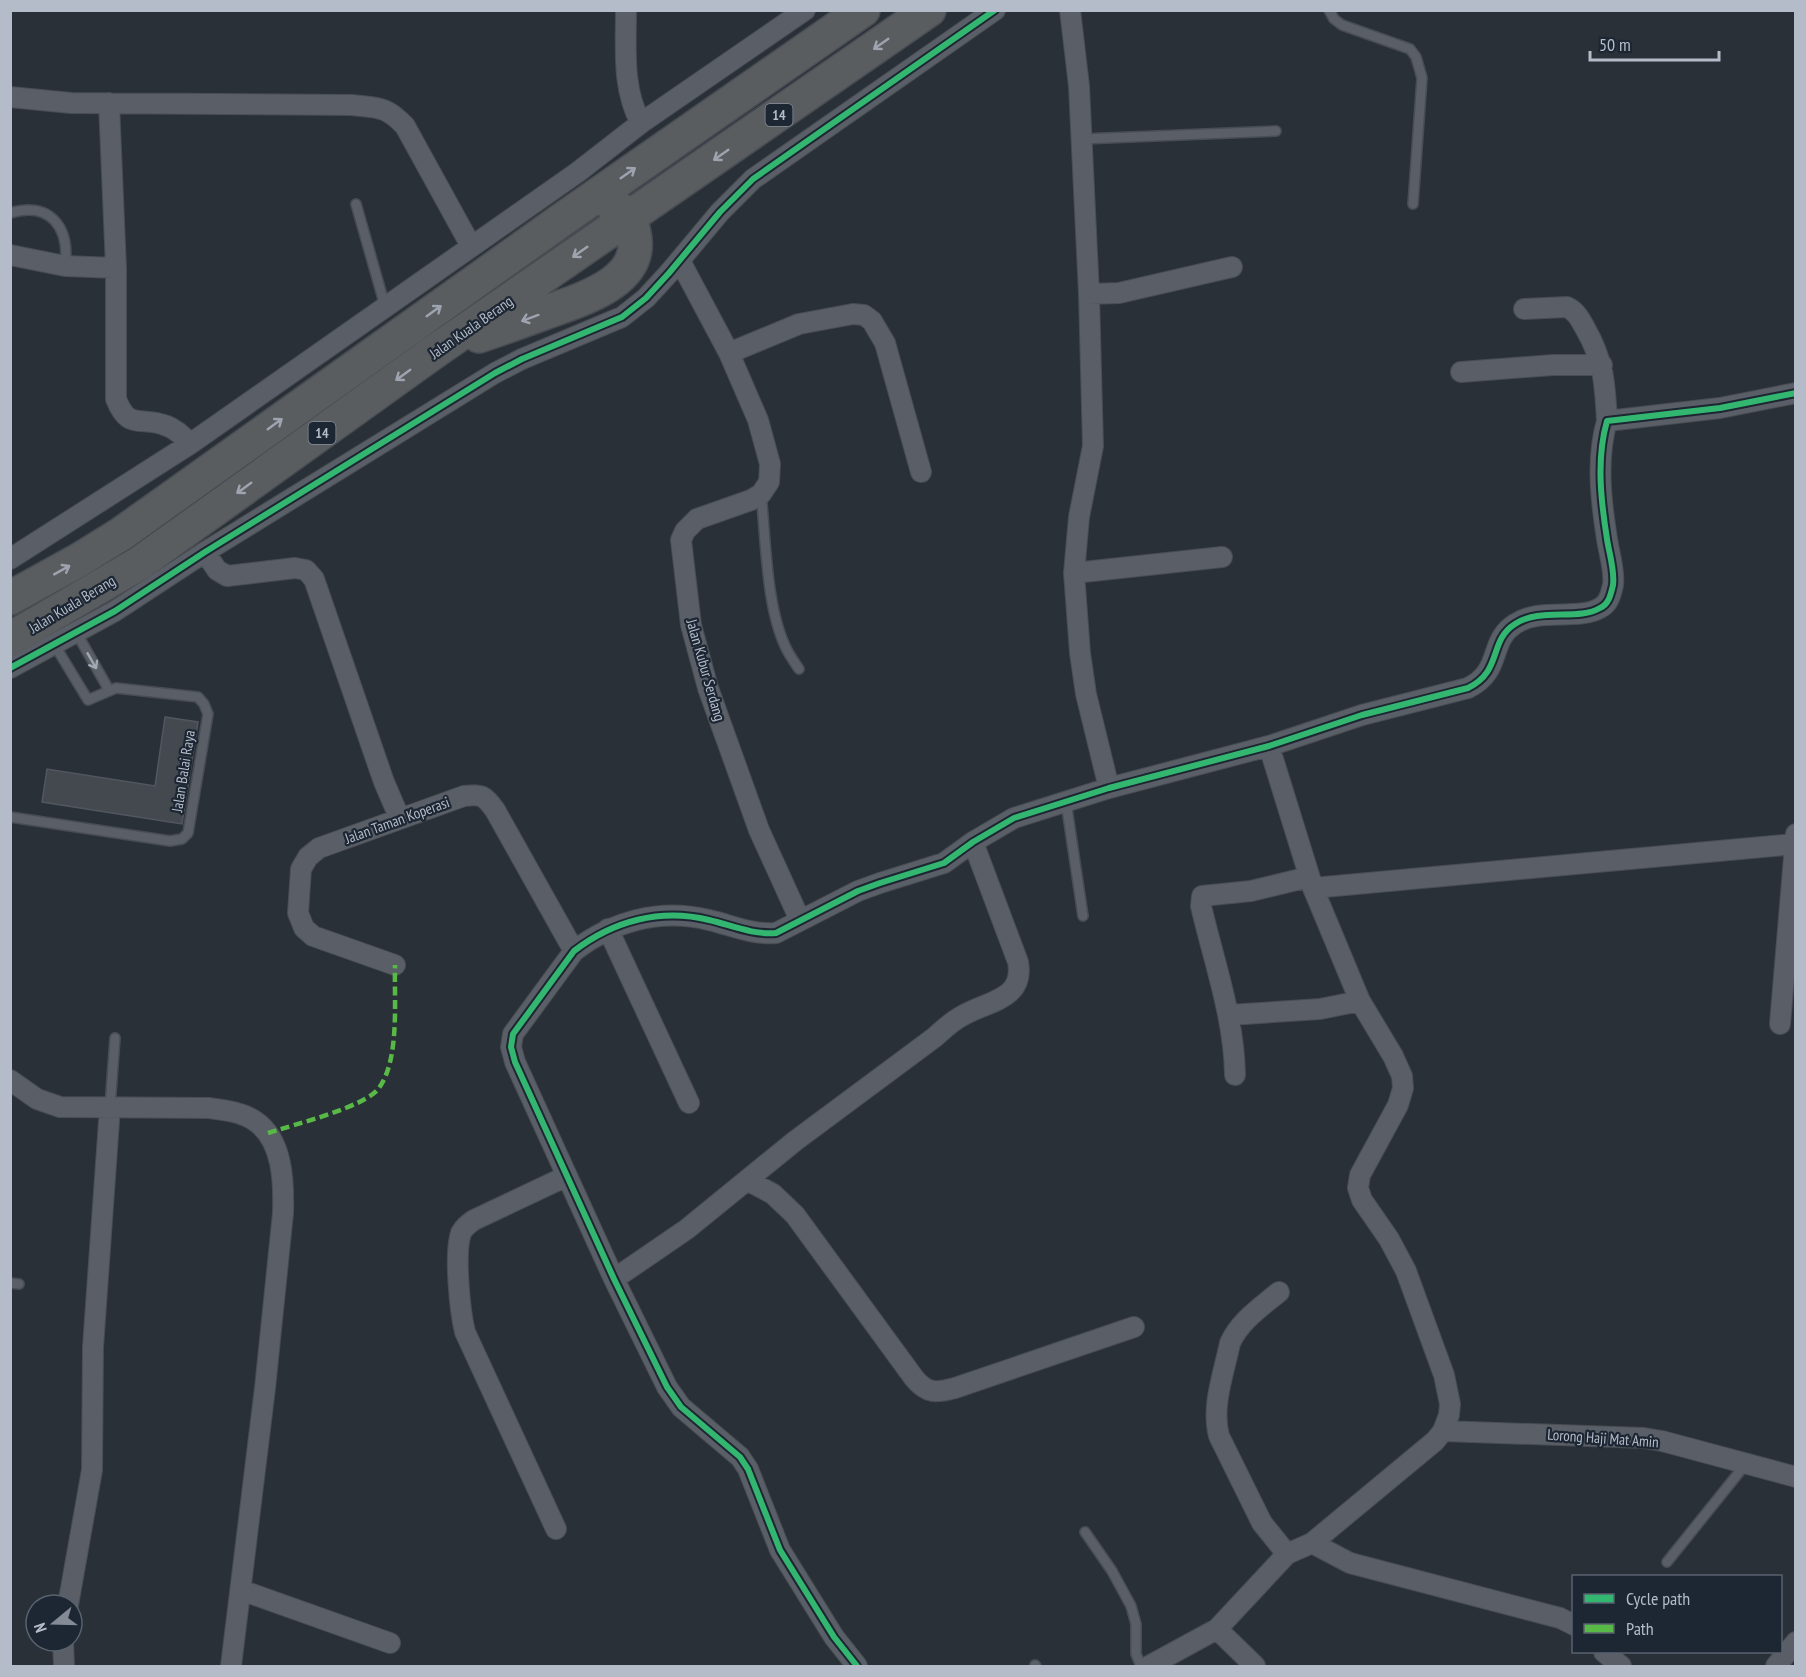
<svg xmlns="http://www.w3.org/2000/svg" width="1806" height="1677" viewBox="0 0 1806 1677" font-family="'PT Sans Narrow',sans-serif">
<rect width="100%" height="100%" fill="#2a3038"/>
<path fill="#444950" stroke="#52575f" stroke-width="1.5" d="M165,717L198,722L182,824L42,802L47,769L155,786Z"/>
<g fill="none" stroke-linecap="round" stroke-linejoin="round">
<defs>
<path id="lane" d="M1329,10L1334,19L1342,25L1410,49L1416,57L1422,78L1413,204
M1082,139L1276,131
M356,204L385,306
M10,213C51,201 70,228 65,266
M761,494C766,540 766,609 787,650C790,656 795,663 799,669
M76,632L109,690
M1066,802L1083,916
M10,817L170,841L182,839L188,833L208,714L204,704L198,697L116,688L88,700L54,644
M110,1107L115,1038
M10,1283L19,1284
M1085,1532L1112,1571L1131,1606L1136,1624V1654L1141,1666
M1667,1562L1745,1465
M1035,1665L1036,1666"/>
<path id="street" d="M626,10C626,48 622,90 641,123
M1070,10L1079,86L1089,294L1093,446L1079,517L1074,573L1080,653L1086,694L1109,788
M10,97L71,103L352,105C379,108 386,106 405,126L471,246
M109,103L116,268V399C129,432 141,415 167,426C176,429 183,436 190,444
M10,255L65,266L116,268
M680,261L729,353L758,420L770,464L769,482L761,494L751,500L697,519L685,531L681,540L691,625L708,688L759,830L800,920
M1089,294L1119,293L1232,267
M1524,309L1567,307C1576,311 1580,319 1585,328C1604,361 1605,384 1607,421
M729,353L799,324L853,314L864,315L872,321L885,343L921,472
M1461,372L1553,365H1602
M205,552L217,570L227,576L295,568L306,570L314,579L384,782L400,819
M10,559L190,444L578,172L641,123L805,10
M1074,573L1222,557
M10,668L115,611L205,552L495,373L522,359L622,317L646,298L669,273L720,212L753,179L995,10
M1313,888L1795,844
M608,929L689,1103
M395,965L313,936L304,928L298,913L301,869L308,857L319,848L464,796C482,794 484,795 495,810L574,951
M1229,1015L1320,1009L1360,1001
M1780,1024L1796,834
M1235,1075C1234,1017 1214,962 1201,906L1202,896L1251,891L1309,877
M10,1080L37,1099L60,1107L209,1108C224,1110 242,1112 255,1121C283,1140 284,1182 283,1213L265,1388L231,1666
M747,1180L773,1194L795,1215L914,1378C927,1394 936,1393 955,1388L1134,1327
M614,1279L687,1229L795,1141L935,1037C944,1029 952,1021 962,1016C987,1001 1025,1000 1018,962L973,842
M1279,1292C1261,1307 1240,1321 1230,1343C1224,1373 1211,1406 1219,1436L1262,1523L1287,1554
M1443,1431L1644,1438L1662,1441L1796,1477
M556,1529L465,1332C460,1312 454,1253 461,1233C464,1227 468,1224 474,1220L567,1176
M1312,1543L1350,1563L1560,1618L1574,1625
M241,1590L390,1643
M68,1605L92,1470L93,1347L110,1107
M1217,1629L1255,1666
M63,1641L64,1666
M1604,1652L1621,1666
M857,1666L834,1637L780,1550L748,1469L740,1457L681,1407L667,1387L614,1279L515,1062L511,1047L513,1034L574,951C613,921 660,908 709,920C731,925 752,935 776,933L858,891L880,883L944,863L973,842L1014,818L1109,788L1269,746L1362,715L1468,688C1503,671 1488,641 1515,624C1540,607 1578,621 1600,608C1609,604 1611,594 1613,585C1615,571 1609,553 1607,539C1601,501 1596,459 1607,421L1720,408L1796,393
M1149,1666L1217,1629L1287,1554L1312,1543L1435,1441L1443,1431L1449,1415L1450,1404L1444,1375L1406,1271L1389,1239L1362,1200L1358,1188L1360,1175L1398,1105L1403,1088L1402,1076L1393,1056L1360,1001L1313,888L1269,746
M1776,1666L1796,1642"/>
<path id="highway" d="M479,336C500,329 522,321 544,313C579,300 645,283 634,233C632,222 624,209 613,206
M10,598L79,560L121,534L563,219L863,10
M10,639L140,563L434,352L929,10"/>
</defs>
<use href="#lane" stroke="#484c53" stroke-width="12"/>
<use href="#street" stroke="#484c53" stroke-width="22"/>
<use href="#highway" stroke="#474c53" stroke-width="36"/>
<use href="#lane" stroke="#5a5e66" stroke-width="9"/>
<use href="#street" stroke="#5a5e66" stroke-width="20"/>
<use href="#highway" stroke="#5a5d60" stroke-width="33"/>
<path stroke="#58b947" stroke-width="4.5" stroke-dasharray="9 4.5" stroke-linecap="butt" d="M268,1133C292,1125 366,1107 379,1088C400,1059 394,999 395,965"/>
<defs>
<path id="cycleway" d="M10,668L115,611L205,552L495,373L522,359L622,317L646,298L669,273L720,212L753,179L995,10
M857,1666L834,1637L780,1550L748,1469L740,1457L681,1407L667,1387L614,1279L515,1062L511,1047L513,1034L574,951C613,921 660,908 709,920C731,925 752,935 776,933L858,891L880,883L944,863L973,842L1014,818L1109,788L1269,746L1362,715L1468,688C1503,671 1488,641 1515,624C1540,607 1578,621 1600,608C1609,604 1611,594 1613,585C1615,571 1609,553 1607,539C1601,501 1596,459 1607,421L1720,408L1796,393"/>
</defs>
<use href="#cycleway" stroke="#1d2633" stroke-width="10"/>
<use href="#cycleway" stroke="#33b770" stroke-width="6"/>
</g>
<defs><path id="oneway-shaft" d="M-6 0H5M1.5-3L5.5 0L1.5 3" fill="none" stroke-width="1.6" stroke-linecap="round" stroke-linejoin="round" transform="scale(1.5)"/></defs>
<g stroke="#9ea4af">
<use href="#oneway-shaft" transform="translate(881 44) rotate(145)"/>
<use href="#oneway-shaft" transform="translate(721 155) rotate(145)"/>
<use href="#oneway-shaft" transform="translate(628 173) rotate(-35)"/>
<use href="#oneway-shaft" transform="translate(580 252) rotate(145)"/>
<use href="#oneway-shaft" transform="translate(434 311) rotate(-36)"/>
<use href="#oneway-shaft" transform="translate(530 318) rotate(160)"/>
<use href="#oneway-shaft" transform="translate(403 375) rotate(144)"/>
<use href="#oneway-shaft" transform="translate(275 424) rotate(-36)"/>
<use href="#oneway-shaft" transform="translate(244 488) rotate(144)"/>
<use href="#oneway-shaft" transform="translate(62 570) rotate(-29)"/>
</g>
<use stroke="#a2a9b5" href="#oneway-shaft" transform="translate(92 661) rotate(60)"/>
<g text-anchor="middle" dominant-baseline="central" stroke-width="4.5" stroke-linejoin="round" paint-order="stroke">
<g fill="#1d2633" stroke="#878f9c" stroke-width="1.5">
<rect x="765.5" y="104" width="27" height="22" rx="4.5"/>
<rect x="308.5" y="422" width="27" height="22" rx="4.5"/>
</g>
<g font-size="14" font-weight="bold" fill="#b4bcc9">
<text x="779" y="115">14</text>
<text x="322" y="433">14</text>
</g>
<g font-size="15" fill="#b4bcc9" stroke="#1d2633">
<text transform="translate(471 327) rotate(-35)">Jalan Kuala Berang</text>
<text transform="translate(72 604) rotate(-31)">Jalan Kuala Berang</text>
<text transform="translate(706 670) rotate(74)">Jalan Kubur Serdang</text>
<text transform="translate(183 771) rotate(-81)">Jalan Balai Raya</text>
<text transform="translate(397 820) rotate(-20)">Jalan Taman Koperasi</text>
<text transform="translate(1603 1438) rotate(4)">Lorong Haji Mat Amin</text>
</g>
</g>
<rect width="1806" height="1677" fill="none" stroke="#b4bcc9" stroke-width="24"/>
<rect x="1572" y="1575" width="210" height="78" fill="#1d2633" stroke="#59626f" stroke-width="1.5"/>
<rect x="1584" y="1594" width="30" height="9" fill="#33b770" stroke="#59626f" stroke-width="1.5"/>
<text x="1626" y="1605" font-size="18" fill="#b4bcc9">Cycle path</text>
<rect x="1584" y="1624" width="30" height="9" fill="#58b947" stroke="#59626f" stroke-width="1.5"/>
<text x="1626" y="1635" font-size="18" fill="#b4bcc9">Path</text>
<g transform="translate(54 1623) rotate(251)"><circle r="28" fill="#1d2633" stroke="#59626f" stroke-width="1.5"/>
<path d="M0-4.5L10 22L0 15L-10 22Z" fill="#848b96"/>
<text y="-9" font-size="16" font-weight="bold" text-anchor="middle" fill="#b4bcc9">N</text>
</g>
<path d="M1590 51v9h129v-9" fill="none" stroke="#b4bcc9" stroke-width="3"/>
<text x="1599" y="51" font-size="18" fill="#b4bcc9" stroke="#1d2633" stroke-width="4.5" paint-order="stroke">50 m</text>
</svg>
